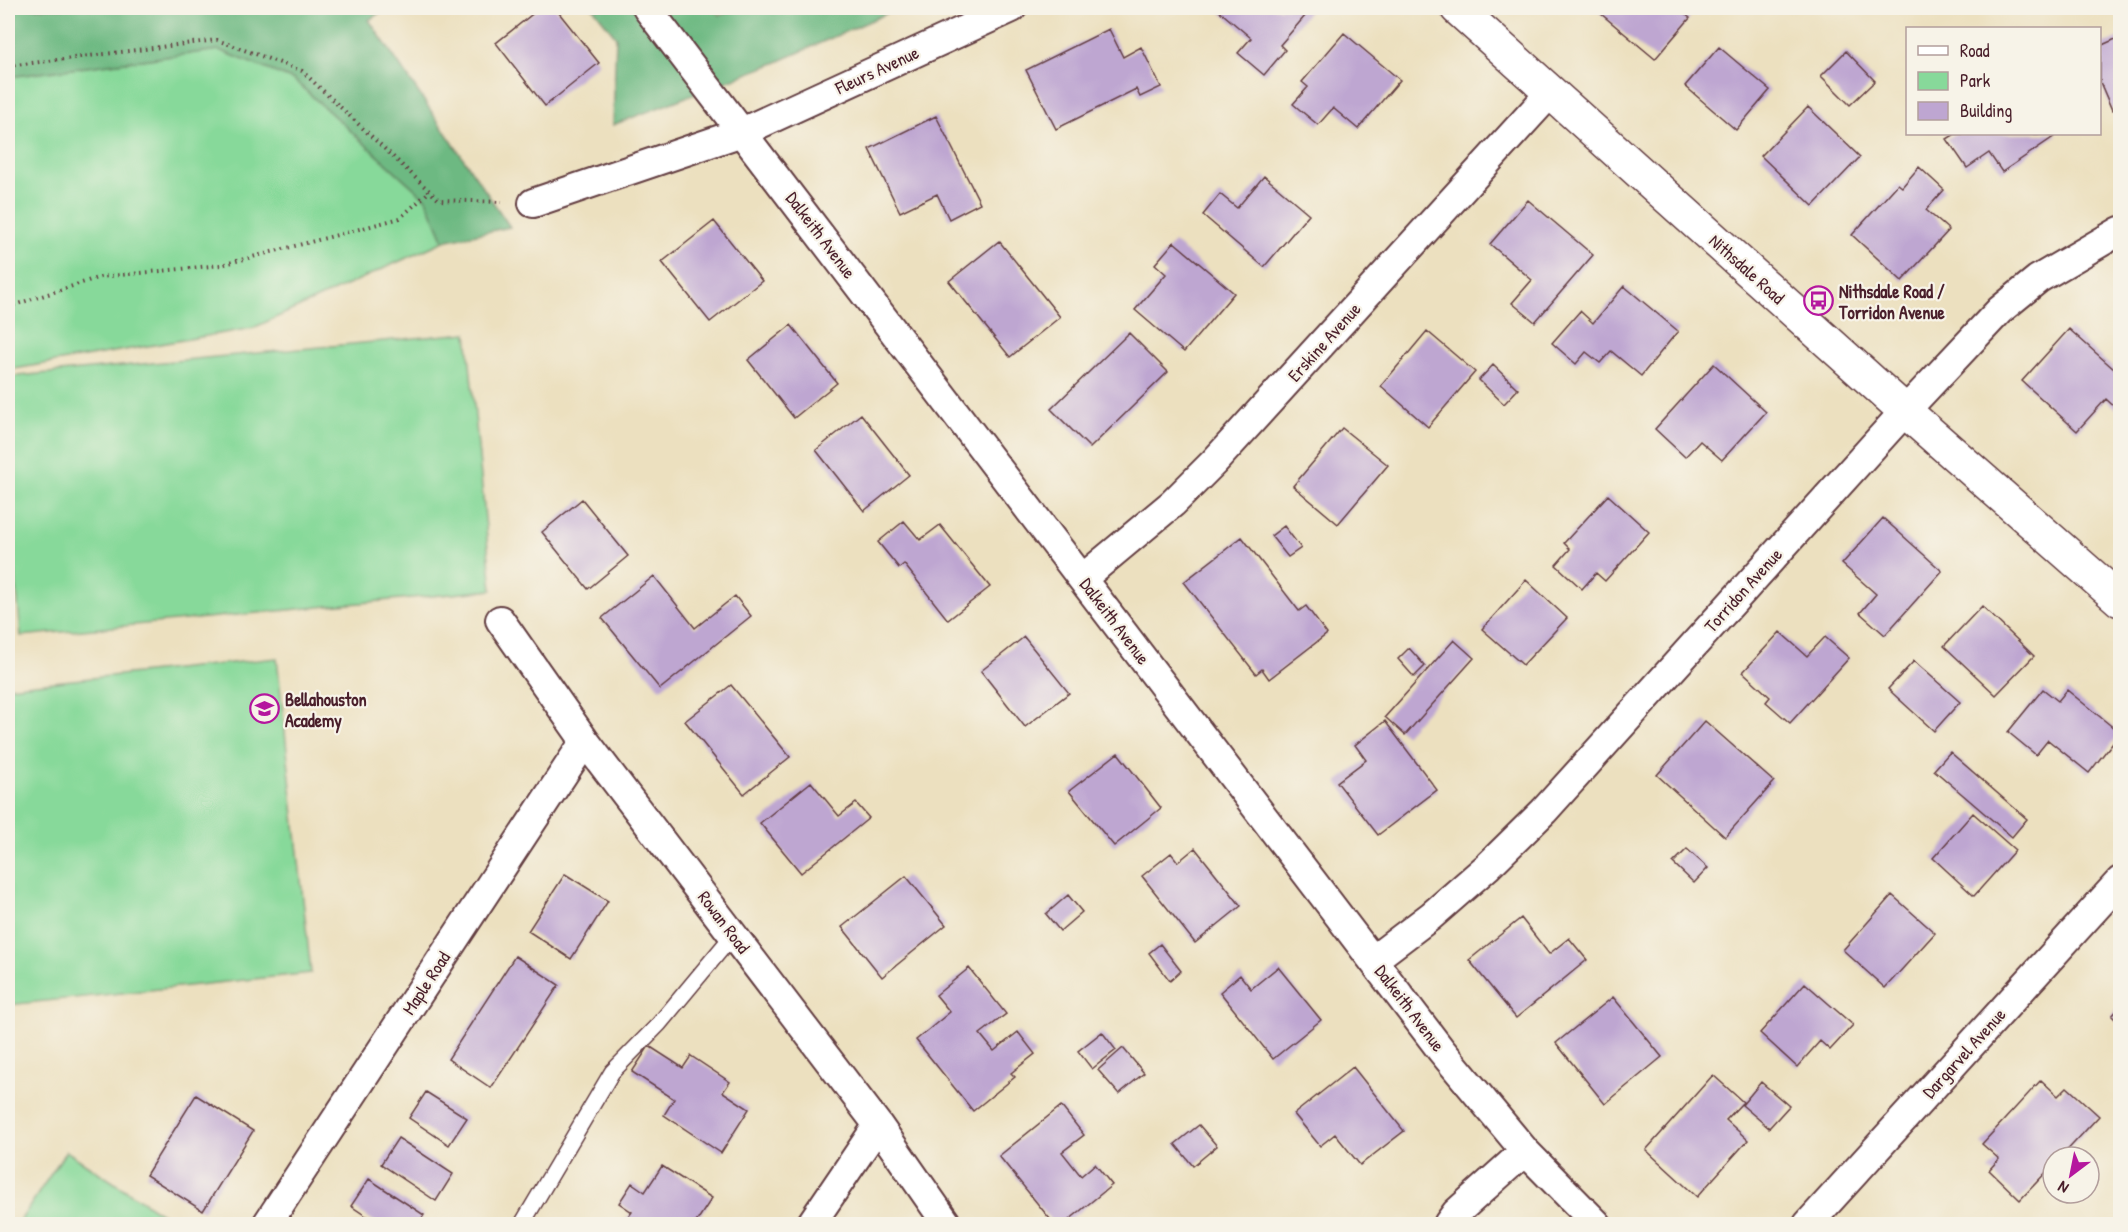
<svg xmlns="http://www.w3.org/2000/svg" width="2128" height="1232" viewBox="0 0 2128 1232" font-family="'Patrick Hand',sans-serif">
<rect width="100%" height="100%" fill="#f7f3e8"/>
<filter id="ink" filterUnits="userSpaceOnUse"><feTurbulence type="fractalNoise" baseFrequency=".0167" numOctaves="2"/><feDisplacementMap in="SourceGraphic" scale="12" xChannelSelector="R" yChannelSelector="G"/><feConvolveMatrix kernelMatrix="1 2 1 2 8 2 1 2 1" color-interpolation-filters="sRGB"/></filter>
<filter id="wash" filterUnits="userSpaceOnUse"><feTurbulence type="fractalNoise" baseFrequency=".008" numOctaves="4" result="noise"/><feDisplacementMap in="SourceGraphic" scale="24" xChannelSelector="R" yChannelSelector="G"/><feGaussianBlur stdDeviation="1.35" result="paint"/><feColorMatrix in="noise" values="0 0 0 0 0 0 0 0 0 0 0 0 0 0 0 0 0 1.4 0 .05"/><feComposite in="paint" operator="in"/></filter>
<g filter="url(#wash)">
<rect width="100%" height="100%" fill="#ece0bf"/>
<path fill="#87d99a" stroke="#687c62" stroke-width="1.5" d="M219,50L294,80L426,199L444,241L253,328L8,370V77Z
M467,333L492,590L21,636L8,493V377Z
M277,658L311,973L8,1005V687Z
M66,1151L177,1224H18Z"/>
<path fill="#6db982" stroke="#5c6c56" stroke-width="1.5" d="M8,8H387L369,20L510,227L444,241L426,199L294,80L219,50L8,77Z
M593,8H712L720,15L742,8H899L775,63L613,125L616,37Z"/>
<g id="blocks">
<path fill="#bea6d1" d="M540,8H555L599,63L545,106L496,43Z
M1218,8H1312L1280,45L1285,50L1264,75L1238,53L1251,38L1217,9Z
M1594,8H1678L1690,18L1655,59Z
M1109,29L1123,57L1141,47L1161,87L1140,97L1136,89L1056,129L1026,70Z
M1344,33L1400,80L1358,129L1333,108L1318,125L1293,104L1308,87L1302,82Z
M2120,37V107L2112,110L2100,82V46Z
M1719,47L1770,90L1736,130L1685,86Z
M1846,51L1875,81L1850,105L1821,76Z
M1808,107L1860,157L1813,206L1761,156Z
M936,116L980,203L949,219L937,194L900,212L869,149Z
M1955,134H2058L2002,172L1989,153L1967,168L1947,139Z
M1919,167L1944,190L1926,210L1949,230L1902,281L1852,235L1898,184L1902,187Z
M1264,176L1309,214L1264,267L1203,215L1220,194L1237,208Z
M1528,200L1593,255L1535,322L1512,303L1532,280L1490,244Z
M714,221L762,281L710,322L662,262Z
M999,241L1060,317L1010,357L949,281Z
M1174,242L1234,293L1184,352L1135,310L1166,274L1155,264Z
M1624,286L1678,331L1641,376L1611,351L1600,363L1586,352L1576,364L1552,343L1580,311L1593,323Z
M791,325L837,383L794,418L748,360Z
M2069,329L2115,370L2120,364V412L2106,399L2077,431L2022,381Z
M1427,331L1475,372L1428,427L1381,386Z
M1129,333L1168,372L1090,448L1051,409Z
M1714,364L1766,412L1722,460L1700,441L1685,457L1655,429Z
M1493,365L1518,389L1504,404L1479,380Z
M861,414L909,475L864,511L816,450Z
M1342,428L1388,465L1338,524L1293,486Z
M1608,495L1649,532L1605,581L1596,573L1582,589L1556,565L1570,549L1564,543Z
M582,499L628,556L588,589L542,532Z
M1883,518L1942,571L1885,635L1860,613L1876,594L1842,564Z
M904,521L920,540L940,525L990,587L948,620L904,564L899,568L878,542Z
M1284,526L1301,548L1288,557L1271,536Z
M1242,537L1299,611L1306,606L1327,634L1269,679L1262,669L1256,674L1184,582Z
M654,576L695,628L735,596L751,616L660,689L602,618Z
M1526,580L1567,618L1523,665L1482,629Z
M1982,606L2034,656L1996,695L1944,646Z
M1780,632L1807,656L1825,637L1849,658L1790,723L1766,702L1770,697L1743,672Z
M1024,637L1069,693L1025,727L981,671Z
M1454,640L1474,658L1405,735L1385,717Z
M1409,648L1425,666L1414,677L1398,659Z
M1914,661L1960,702L1934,731L1888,689Z
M731,685L790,757L744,794L685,721Z
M2043,689L2058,701L2067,690L2120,733L2089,773L2048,740L2036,755L2008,732Z
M1385,721L1437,790L1378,835L1337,782L1366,760L1355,745Z
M1705,721L1774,782L1725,837L1657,775Z
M1950,752L2027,819L2012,837L1934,770Z
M1118,753L1161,808L1114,846L1069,791Z
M811,782L839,816L856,803L869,818L801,873L760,823Z
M1973,813L2015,850L1974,896L1933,858Z
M1195,848L1241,906L1195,943L1142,876L1171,853L1178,862Z
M1687,849L1708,868L1694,883L1673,863Z
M565,874L608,901L571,959L528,931Z
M906,876L946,925L882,977L842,927Z
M1068,895L1082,912L1060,931L1046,914Z
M1892,895L1935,933L1885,988L1843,950Z
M1521,918L1549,954L1569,938L1587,960L1516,1018L1469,960Z
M1160,944L1181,971L1170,981L1149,953Z
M515,956L559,985L491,1088L448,1059Z
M1278,967L1321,1020L1273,1059L1220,992L1240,975L1251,989Z
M969,968L1006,1014L980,1034L994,1051L1018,1032L1035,1054L1011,1073L1015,1077L973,1111L916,1040L950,1012L936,995Z
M1805,983L1853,1025L1830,1050L1820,1041L1797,1067L1760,1033Z
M1613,997L1662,1057L1605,1104L1556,1043Z
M2120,1007V1024L2112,1016Z
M1102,1032L1116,1050L1092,1069L1078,1051Z
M649,1046L683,1068L691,1056L730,1082L723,1092L749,1109L721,1153L664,1115L674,1099L632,1072Z
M1123,1048L1144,1073L1119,1094L1098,1070Z
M1353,1067L1404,1131L1360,1165L1335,1134L1320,1146L1294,1114Z
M1713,1075L1743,1102L1726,1120L1748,1140L1697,1197L1646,1150Z
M2041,1080L2058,1096L2067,1087L2099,1116L2061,1157H2053V1165L2020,1200L1989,1170L1999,1159L1982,1144Z
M1761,1082L1789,1106L1769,1128L1742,1105Z
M426,1092L467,1118L449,1145L409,1118Z
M196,1095L253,1131L203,1211L146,1175Z
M1061,1106L1084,1135L1062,1152L1081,1176L1095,1164L1112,1185L1064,1224H1054L999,1156Z
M1199,1125L1217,1146L1193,1166L1175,1144Z
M398,1138L453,1174L436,1201L381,1164Z
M662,1166L712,1198L695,1224H623L632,1212L619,1203L632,1183L645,1192Z
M369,1179L424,1215L418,1224H378L351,1206Z"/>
</g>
</g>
<g filter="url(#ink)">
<use href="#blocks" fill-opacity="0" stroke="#623c41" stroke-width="1.5"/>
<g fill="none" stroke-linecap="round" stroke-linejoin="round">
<defs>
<path id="service" d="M522,1224L612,1072L659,1024L733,935"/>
<path id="minor" d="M647,8L1441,1050L1525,1151L1597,1224
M533,203L742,132L1012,8
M1083,578L1173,503L1214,462L1551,92
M500,620L585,741L878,1125L947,1224
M1373,960L1431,916L1487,867L1544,811L1905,411L2000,310L2038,279L2120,231
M267,1224L585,741
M811,1224L878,1125
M1448,1224L1456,1213L1525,1151
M1808,1224L2120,881"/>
<path id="tertiary" d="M1457,8L1905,411L2120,600"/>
</defs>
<use href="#service" stroke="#623c41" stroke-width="18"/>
<use href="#minor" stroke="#623c41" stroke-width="32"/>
<use href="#tertiary" stroke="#623c41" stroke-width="36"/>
<path stroke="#623c41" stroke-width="4" stroke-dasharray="1.5 4.5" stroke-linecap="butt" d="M8,66L217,40L302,71L439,200L502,202
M8,307L100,277L221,265L345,233L400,218L430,191"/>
<use href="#service" stroke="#fff" stroke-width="15"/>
<use href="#minor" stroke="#fff" stroke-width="28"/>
<use href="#tertiary" stroke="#fff" stroke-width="33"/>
</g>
</g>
<defs>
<symbol id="bus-ring" viewBox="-11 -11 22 22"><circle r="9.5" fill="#f7f3e8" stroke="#b5179e" stroke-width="1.5"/><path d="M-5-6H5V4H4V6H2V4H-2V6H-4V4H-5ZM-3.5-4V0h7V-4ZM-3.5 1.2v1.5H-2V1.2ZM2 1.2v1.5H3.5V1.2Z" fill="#b5179e"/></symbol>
<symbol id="school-ring" viewBox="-11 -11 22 22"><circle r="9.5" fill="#f7f3e8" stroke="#b5179e" stroke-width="1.5"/><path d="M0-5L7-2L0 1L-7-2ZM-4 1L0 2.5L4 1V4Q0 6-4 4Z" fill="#b5179e"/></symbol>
</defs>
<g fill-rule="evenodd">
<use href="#bus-ring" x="1802" y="284" width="33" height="33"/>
<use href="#school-ring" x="248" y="692" width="33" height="33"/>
</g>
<g text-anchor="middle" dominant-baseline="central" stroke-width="4.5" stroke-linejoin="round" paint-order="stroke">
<g font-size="18" fill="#4a1f2b" stroke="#f7f3e8">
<text transform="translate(877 70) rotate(-25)">Fleurs Avenue</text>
<text transform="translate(821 235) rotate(53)">Dalkeith Avenue</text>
<text transform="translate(1747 269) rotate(42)">Nithsdale Road</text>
<text transform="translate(1324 342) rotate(-48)">Erskine Avenue</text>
<text transform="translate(1743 590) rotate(-48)">Torridon Avenue</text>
<text transform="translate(1115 621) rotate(53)">Dalkeith Avenue</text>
<text transform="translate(724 922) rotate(53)">Rowan Road</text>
<text transform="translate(426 983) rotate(-57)">Maple Road</text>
<text transform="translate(1410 1008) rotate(53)">Dalkeith Avenue</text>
<text transform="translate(1964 1053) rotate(-48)">Dargarvel Avenue</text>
</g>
<g font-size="18" font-weight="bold" fill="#4a1f2b" stroke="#f7f3e8" text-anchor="start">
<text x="1839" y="291">Nithsdale Road /<tspan x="1839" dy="21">Torridon Avenue</tspan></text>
<text x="285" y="699">Bellahouston<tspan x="285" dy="21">Academy</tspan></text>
</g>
</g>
<rect width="2128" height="1232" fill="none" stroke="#f7f3e8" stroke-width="30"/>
<rect x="1906" y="27" width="195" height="108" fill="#f7f3e8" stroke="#b29e9c" stroke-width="1.5"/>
<rect x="1918" y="46" width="30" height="9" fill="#ffffff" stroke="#b29e9c" stroke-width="1.5"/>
<text x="1960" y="57" font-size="18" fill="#4a1f2b">Road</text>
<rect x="1918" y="72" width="30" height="18" fill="#87d99a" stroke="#b29e9c" stroke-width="1.5"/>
<text x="1960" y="87" font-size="18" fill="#4a1f2b">Park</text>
<rect x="1918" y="102" width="30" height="18" fill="#bea6d1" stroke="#b29e9c" stroke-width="1.5"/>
<text x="1960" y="117" font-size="18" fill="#4a1f2b">Building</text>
<g transform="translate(2071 1175) rotate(212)"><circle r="28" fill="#f7f3e8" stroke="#b29e9c" stroke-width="1.5"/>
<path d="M0-4.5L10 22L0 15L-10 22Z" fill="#b5179e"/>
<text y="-9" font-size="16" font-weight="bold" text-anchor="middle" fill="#4a1f2b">N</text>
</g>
</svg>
